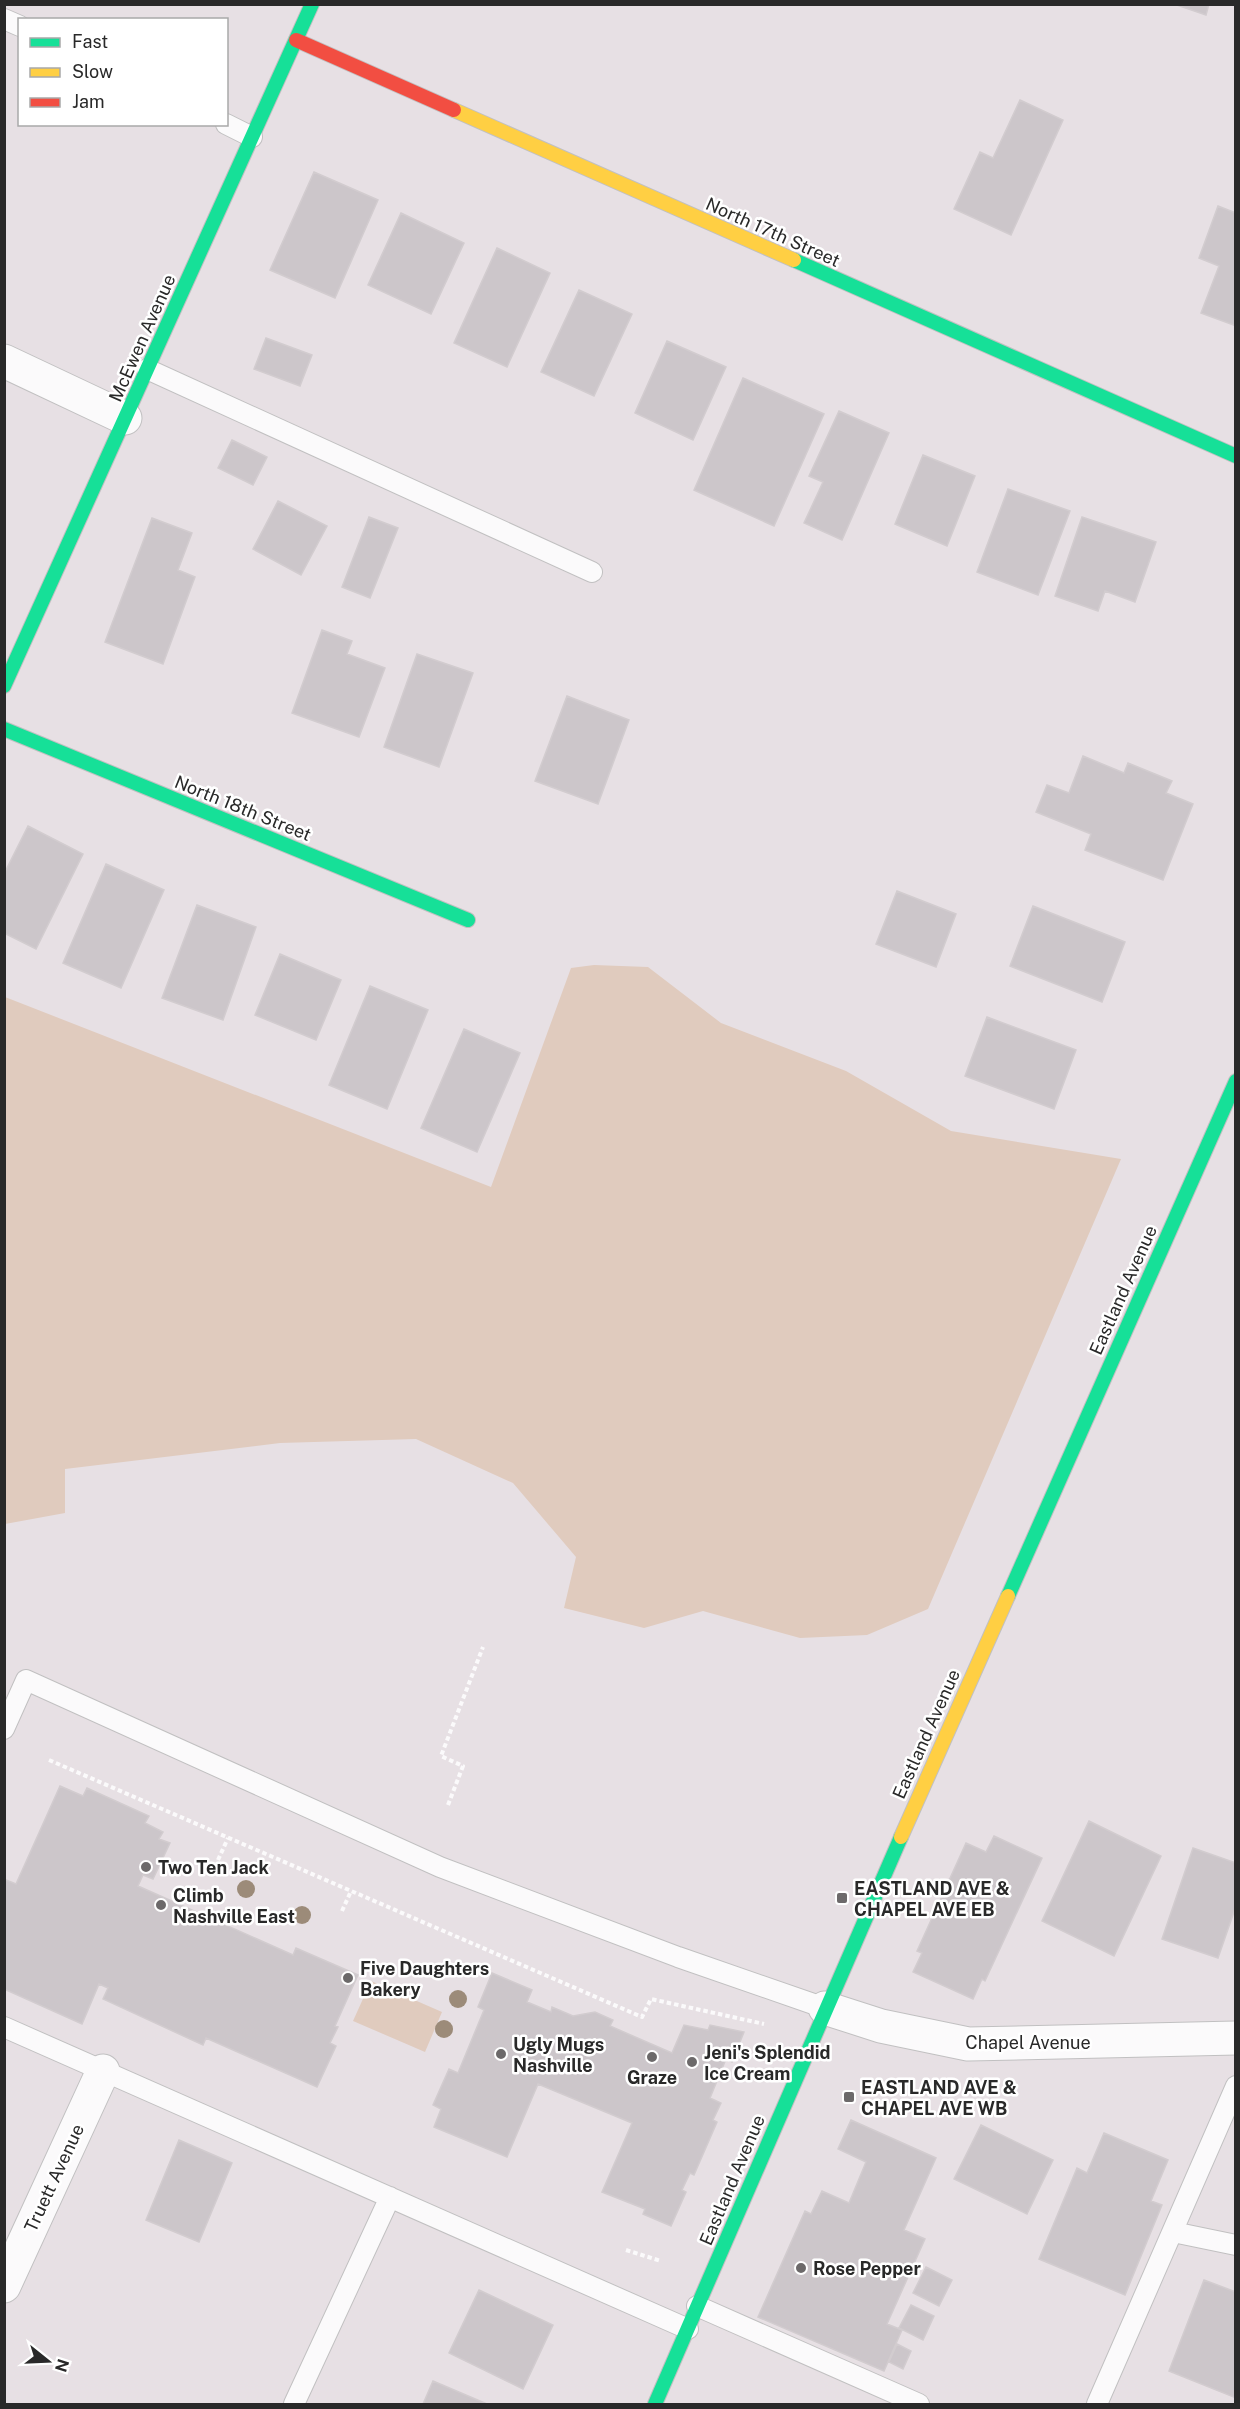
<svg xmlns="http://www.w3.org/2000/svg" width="1240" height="2409" viewBox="0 0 1240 2409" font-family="'Public Sans',sans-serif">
<rect width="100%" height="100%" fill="#e7e0e4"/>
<path fill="#e0cbbe" d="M594,965L648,967L721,1023L846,1071L951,1131L1121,1159L928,1609L867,1635L800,1638L703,1611L644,1628L564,1608L576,1557L513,1483L416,1439L280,1443L65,1469V1513L5,1524V997L491,1187L571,968Z
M371,1981L442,2012L425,2052L353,2021Z"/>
<path fill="#ccc6ca" stroke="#d2cccf" stroke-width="1.5" d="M1174,4H1209L1206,15Z
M1020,100L1063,120L1011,235L954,209L980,152L993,158Z
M314,172L378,200L335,298L270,270Z
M1218,206L1236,213V326L1201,313L1219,266L1199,258Z
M401,213L464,243L431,314L368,285Z
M497,248L550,273L507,367L454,343Z
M579,290L632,314L594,396L541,372Z
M266,338L312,355L300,386L254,369Z
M667,341L726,367L693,440L635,413Z
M743,378L824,414L774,526L694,490Z
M839,411L889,433L842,540L804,523L823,482L809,476Z
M232,440L267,457L253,485L218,468Z
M923,455L975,476L947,546L895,524Z
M1008,489L1070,511L1038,595L977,572Z
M278,501L327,526L301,575L253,549Z
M369,517L398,528L370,598L342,587Z
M1082,517L1156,542L1135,602L1105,591L1098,611L1055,596Z
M152,518L192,533L178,570L195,577L163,664L105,642Z
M322,630L352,641L347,654L385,668L359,737L292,713Z
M417,654L473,673L439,767L384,747Z
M567,696L629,720L598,804L535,781Z
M1083,756L1124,773L1128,763L1172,781L1166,793L1193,804L1163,880L1085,850L1091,834L1036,812L1047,785L1069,793Z
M28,826L83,854L36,949L4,933V874Z
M106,864L164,890L121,988L63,963Z
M897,891L956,914L936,967L876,944Z
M197,905L256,927L223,1020L162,998Z
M1033,906L1125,942L1102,1002L1010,966Z
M280,954L341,980L316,1040L255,1015Z
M370,986L428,1010L387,1109L329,1085Z
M987,1017L1076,1050L1054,1109L965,1076Z
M464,1029L520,1053L477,1152L421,1128Z
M60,1786L83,1796L87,1788L149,1816L145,1823L163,1832L159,1839L170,1843L153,1879L143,1875L138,1886L293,1955L296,1948L358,1975L335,2026L338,2027L330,2043L336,2046L317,2087L206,2038L203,2045L103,1999L108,1988L99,1984L82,2024L4,1989V1879L16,1884Z
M1089,1821L1161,1856L1114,1956L1042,1921Z
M994,1836L1042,1858L985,1981L982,1979L973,1999L913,1972L922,1953L917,1951L966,1843L986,1852Z
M1193,1848L1236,1863V1906L1218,1958L1162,1939Z
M492,1973L532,1990L527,2002L551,2012L552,2007L573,2016L595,2012L613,2020L610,2026L672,2053L684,2025L708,2030L710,2025L744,2032L732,2062L726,2059L710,2098L721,2103L713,2120L717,2122L694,2175L690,2173L682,2190L686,2192L671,2226L643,2214L645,2209L602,2192L632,2123L538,2084L507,2157L434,2127L441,2109L433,2105L449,2069L458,2073L484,2010L478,2007Z
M851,2120L936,2158L904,2230L925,2239L887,2324L902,2330L884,2371L758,2317L805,2211L811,2214L822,2191L849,2203L866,2162L838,2149Z
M981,2125L1053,2160L1027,2214L954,2179Z
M1104,2133L1168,2160L1151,2201L1162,2205L1125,2295L1039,2259L1077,2168L1087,2173Z
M179,2140L232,2163L199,2242L146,2220Z
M926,2267L952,2280L939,2306L913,2293Z
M1204,2280L1236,2292V2398L1169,2371Z
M479,2290L553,2325L523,2389L449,2353Z
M911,2305L934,2316L923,2340L899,2328Z
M897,2344L911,2351L903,2369L889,2362Z
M433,2381L487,2404H423Z"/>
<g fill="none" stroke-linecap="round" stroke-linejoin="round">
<defs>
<path id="lane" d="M4,19L20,26
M226,124L252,137
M147,369L592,572
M4,1729L26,1680L440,1867L678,1957L825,2008
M4,2027L688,2329
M1173,2232L1236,2245
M697,2306L919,2404
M294,2404L390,2197
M1097,2404L1236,2086"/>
<path id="street" d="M4,361L125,418
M825,2008L881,2026L968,2044L1236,2038
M4,2286L103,2071"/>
<path id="fast" d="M794,260L1236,456
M4,686L312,4
M4,729L468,920
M1008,1596L1236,1081
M655,2404L901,1837"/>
<path id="slow" d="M454,110L794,260
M901,1837L1008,1596"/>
<path id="jam" d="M296,40L454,110"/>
</defs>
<use href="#lane" stroke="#c1c0c1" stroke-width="22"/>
<use href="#street" stroke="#c1c0c1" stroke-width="35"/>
<use href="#fast" stroke="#c1c0c1" stroke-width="16"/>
<use href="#slow" stroke="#c1c0c1" stroke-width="16"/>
<use href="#jam" stroke="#c1c0c1" stroke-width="16"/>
<path stroke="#fbfafb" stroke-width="4" stroke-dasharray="4.5 3" stroke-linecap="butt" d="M49,1760L642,2017L651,1999L764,2024
M448,1805L463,1766L441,1756L483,1647
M218,1860L228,1838
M342,1911L351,1891
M626,2250L661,2261"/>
<use href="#lane" stroke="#fbfafb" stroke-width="20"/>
<use href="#street" stroke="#fbfafb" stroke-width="33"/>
<use href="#fast" stroke="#16e098" stroke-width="14"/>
<use href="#slow" stroke="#ffcf43" stroke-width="14"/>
<use href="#jam" stroke="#f24e42" stroke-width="14"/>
</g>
<g fill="#9c8b79">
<circle cx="246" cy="1889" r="9"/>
<circle cx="302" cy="1915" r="9"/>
<circle cx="458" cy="1999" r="9"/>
<circle cx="444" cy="2029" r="9"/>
</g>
<g fill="#6c696a" stroke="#fff" stroke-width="2">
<circle cx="146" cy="1867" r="6"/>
<rect x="836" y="1892" width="12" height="12" rx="3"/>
<circle cx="161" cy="1905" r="6"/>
<circle cx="348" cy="1978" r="6"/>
<circle cx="501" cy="2054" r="6"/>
<circle cx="652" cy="2057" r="6"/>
<circle cx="692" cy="2062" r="6"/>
<rect x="843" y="2091" width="12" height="12" rx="3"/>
<circle cx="801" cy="2268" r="6"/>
</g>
<g text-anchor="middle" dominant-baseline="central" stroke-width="5" stroke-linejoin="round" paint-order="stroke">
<g font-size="18" fill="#292929" stroke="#fff">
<text transform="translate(773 232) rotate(24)">North 17th Street</text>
<text transform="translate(142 338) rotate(-66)">McEwen Avenue</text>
<text transform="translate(243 808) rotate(22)">North 18th Street</text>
<text transform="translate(1123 1290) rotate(-66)">Eastland Avenue</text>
<text transform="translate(926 1734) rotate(-66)">Eastland Avenue</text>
<text x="1028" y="2042">Chapel Avenue</text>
<text transform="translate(54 2178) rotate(-65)">Truett Avenue</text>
<text transform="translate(732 2180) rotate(-67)">Eastland Avenue</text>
</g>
<g font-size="18" font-weight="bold" fill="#292929" stroke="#fff" text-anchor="start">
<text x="158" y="1867">Two Ten Jack</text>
<text x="854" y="1888">EASTLAND AVE &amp;<tspan x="854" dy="21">CHAPEL AVE EB</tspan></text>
<text x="173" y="1895">Climb<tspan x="173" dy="21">Nashville East</tspan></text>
<text x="360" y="1968">Five Daughters<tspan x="360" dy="21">Bakery</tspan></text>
<text x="513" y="2044">Ugly Mugs<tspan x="513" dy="21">Nashville</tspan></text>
<text x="704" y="2052">Jeni's Splendid<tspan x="704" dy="21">Ice Cream</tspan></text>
<text x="652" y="2077" text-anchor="middle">Graze</text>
<text x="861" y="2087">EASTLAND AVE &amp;<tspan x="861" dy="21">CHAPEL AVE WB</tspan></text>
<text x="813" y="2268">Rose Pepper</text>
</g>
</g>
<rect width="1240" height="2409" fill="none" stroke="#292929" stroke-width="12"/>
<rect x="18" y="18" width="210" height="108" fill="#ffffff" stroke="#a9a9a9" stroke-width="1.5"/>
<rect x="30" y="38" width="30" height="9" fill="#16e098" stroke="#a9a9a9" stroke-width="1.5"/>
<text x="72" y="48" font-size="18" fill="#292929">Fast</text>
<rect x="30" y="68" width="30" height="9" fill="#ffcf43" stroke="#a9a9a9" stroke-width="1.5"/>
<text x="72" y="78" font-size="18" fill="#292929">Slow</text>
<rect x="30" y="98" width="30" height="9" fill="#f24e42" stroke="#a9a9a9" stroke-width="1.5"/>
<text x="72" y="108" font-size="18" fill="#292929">Jam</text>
<g transform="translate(48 2361) rotate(108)" stroke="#ffffff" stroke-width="4.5" paint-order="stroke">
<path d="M0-4.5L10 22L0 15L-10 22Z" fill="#292929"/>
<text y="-9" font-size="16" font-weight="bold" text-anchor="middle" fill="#292929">N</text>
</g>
</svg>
